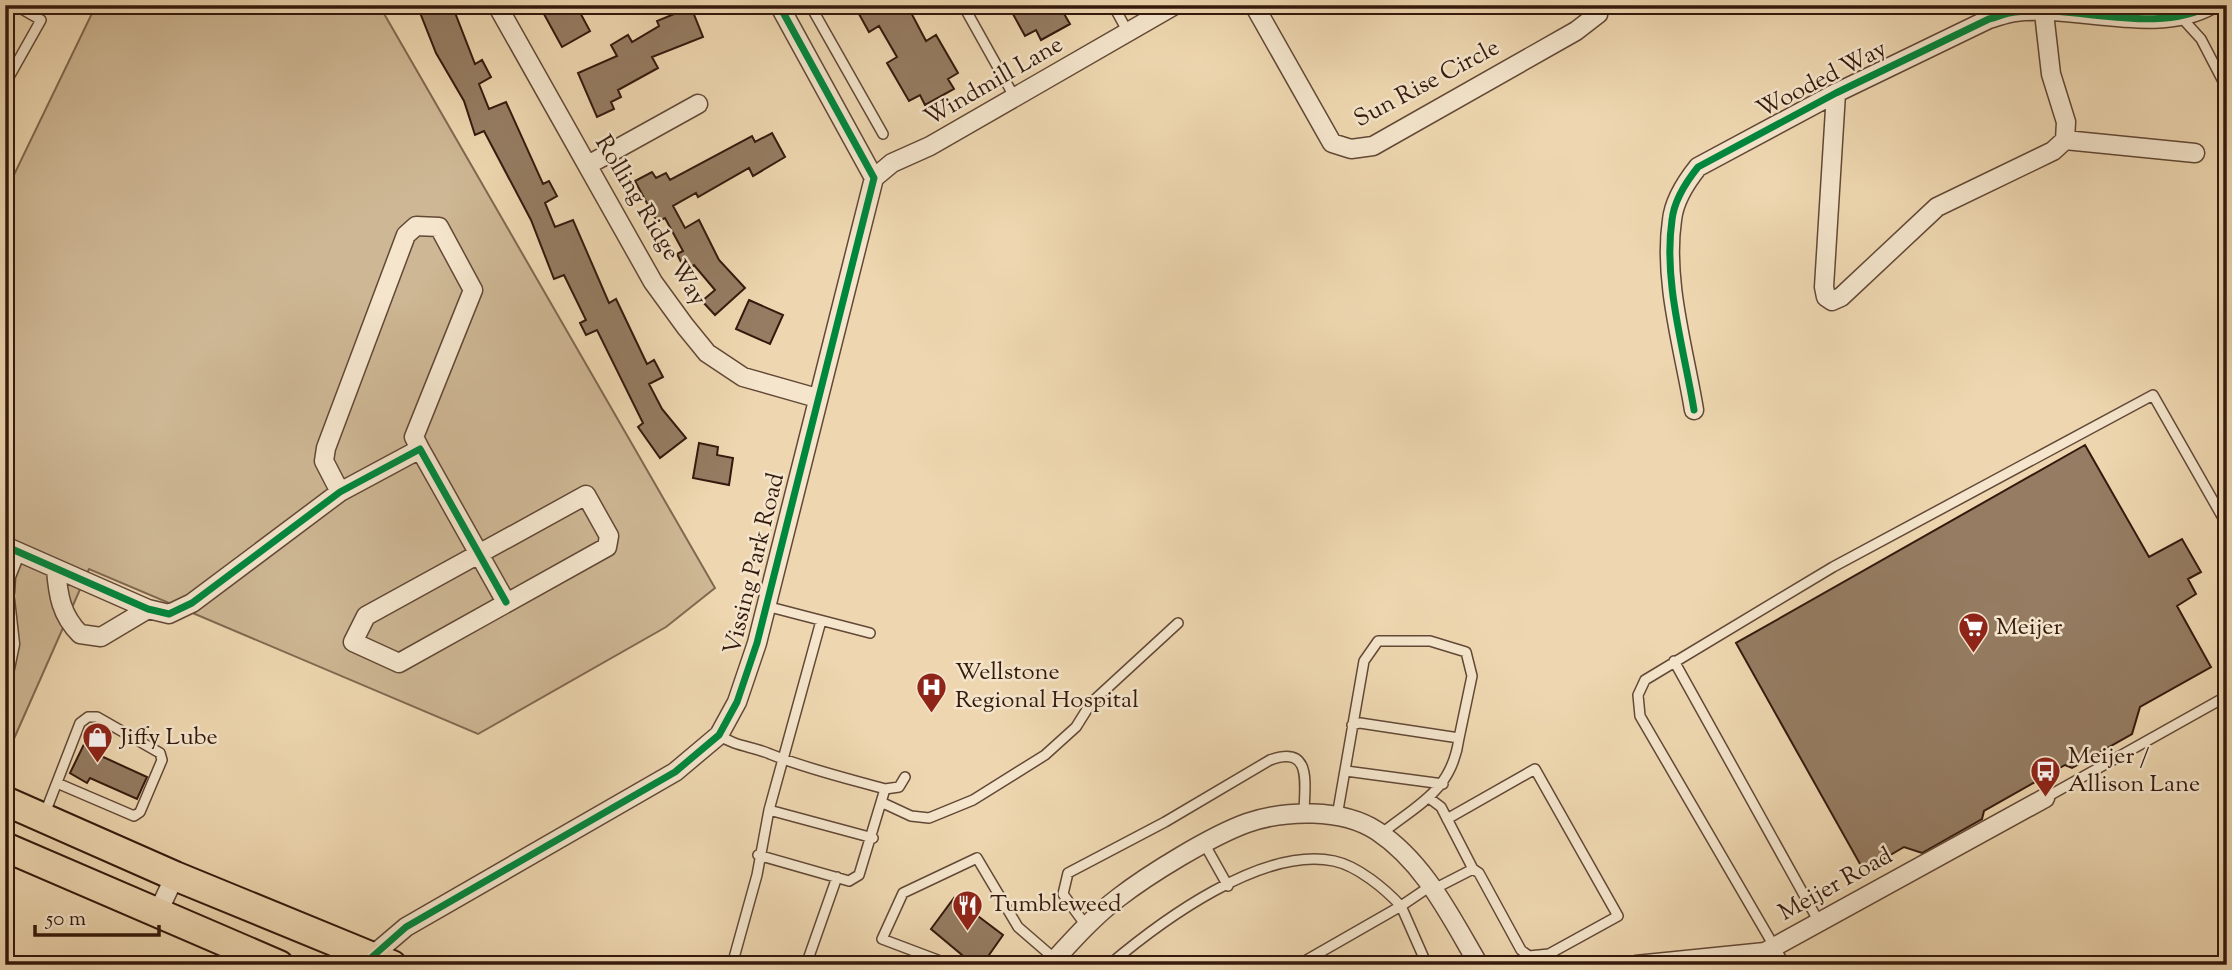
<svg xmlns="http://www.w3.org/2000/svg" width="2232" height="970" viewBox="0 0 2232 970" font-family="'Sorts Mill Goudy',serif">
<rect width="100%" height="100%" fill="#eed7b0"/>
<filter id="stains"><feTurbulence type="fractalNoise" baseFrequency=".00286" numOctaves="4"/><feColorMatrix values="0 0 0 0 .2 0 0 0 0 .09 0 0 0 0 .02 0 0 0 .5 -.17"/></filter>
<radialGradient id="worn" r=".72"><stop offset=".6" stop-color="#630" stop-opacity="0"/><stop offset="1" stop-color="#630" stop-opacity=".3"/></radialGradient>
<path fill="#ceb794" stroke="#816850" stroke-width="2" d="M96,5H379L715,588L666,627L478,734L89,569L5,759V186L12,179Z"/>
<path fill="#957c62" stroke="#34190d" stroke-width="2" d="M417,5H452L475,64L482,60L491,77L479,84L489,109L506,102L543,184L549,181L557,196L545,203L555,227L573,220L609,303L616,299L647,364L654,360L663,377L649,384L662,409L686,438L660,458L638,427L643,423L597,330L586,335L580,323L586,320L564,275L554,279L531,220L484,131L475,135L464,101L436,53Z
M539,5H576L590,31L562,47Z
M854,5H907L926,41L936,35L958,73L948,79L954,89L925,105L920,95L909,101L887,63L897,57L879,26L869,32Z
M1008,5H1059L1070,24L1041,40L1036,30L1025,36Z
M691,7L703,37L652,57L658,68L618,90L621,97L611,102L614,109L597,117L578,73L617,56L611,45L628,35L632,42L659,26L657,21Z
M772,133L785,157L753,176L749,168L698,197L696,193L673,206L685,228L699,220L719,260L745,288L715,315L702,301L715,290L694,265L685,270L677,254L683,251L665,218L657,222L635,181L652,172L656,178L666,173L670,180L752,136L755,142Z
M749,300L783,315L770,344L736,329Z
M699,443L718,447L717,455L733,458L729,485L693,478Z
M2085,445L2149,557L2182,539L2201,572L2188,579L2196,594L2177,606L2211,667L2140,707L2132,734L2072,768L2065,765L1984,811L1982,819L1929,849L1922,853L1904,847L1870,867L1860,864L1736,643Z
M87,738L105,747L101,756L147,777L137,799L90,778L87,783L70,773Z
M954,898L1003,935L982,965H974L931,929Z"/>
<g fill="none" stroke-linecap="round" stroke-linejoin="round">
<defs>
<path id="service" d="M810,5L883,134
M963,5L1015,98
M1113,5L1129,34
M2180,16L2201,39L2227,89
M5,84L41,20L15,5
M766,606L870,633
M1674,661L1819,922
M1352,725L1360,723L1459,738C1452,791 1418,804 1381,834
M719,735C736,747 752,746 770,754C807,769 846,778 885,789L899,787L905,777
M1346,771L1443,784
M1429,798L1441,807L1473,869L1434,889
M2045,798L2227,696
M883,803L911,816L929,818L973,800L1045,755L1076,727L1091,703L1178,623
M769,810L873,838
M45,813L80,723L88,717H97L160,753L162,760L140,812L134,816L57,783
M1337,816L1364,661L1378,641H1430L1466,652L1472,676L1459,738
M1447,819L1535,769L1618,916L1549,954L1529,956L1521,950L1479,873L1473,869
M1205,845L1228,886
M758,855L849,881L859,875L885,789
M1087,927L1063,894L1068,873L1165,822L1270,760C1314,744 1304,786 1304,815
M732,965L757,875L769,810L821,621
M806,965L837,877
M951,965L882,939L903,893L977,858L1018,927L1055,959
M1109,965C1161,921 1262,846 1334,861C1358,866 1385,889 1401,906L1298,965
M1427,965L1401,906L1432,885
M1785,965L1640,716L1638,695L1645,680L1833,567L2153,395L2227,525"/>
<path id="minor" d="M497,5L653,282L685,326L707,353L743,377L817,398
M1254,5L1332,143L1351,149L1373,146L1576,31L1598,14L1596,5
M1836,93L1824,287L1826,297L1832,301L1841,297L1937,207L2053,151L2065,140L2066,122L2051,74L2044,13
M2065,140L2195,153
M588,165L698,104
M874,178L892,163L930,146L1175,5
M1694,410C1684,349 1663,281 1672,220C1674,200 1686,182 1698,167L1836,93L1989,19C1997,17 2006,13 2015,12C2074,4 2157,36 2211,5
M340,492L324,461L326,448L406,235L416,226L439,227L473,290L414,437L420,449
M586,495L609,536L607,547L399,663L353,642L366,616Z
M5,546L148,609L169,614L192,603L340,492L420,449L506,602
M56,569C58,595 61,615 80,634L101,637L148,609
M5,592L6,576L16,551
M5,600L10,644L5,668
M157,914L175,876
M366,961L406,927L675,772L719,735L737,702L757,643L874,178L779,5
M1050,965C1071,942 1093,917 1118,898C1149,874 1211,836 1247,823C1285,810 1342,808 1377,831C1425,863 1450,916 1479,965
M1636,965L1765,952L2045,798"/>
<path id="primary" d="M5,801L175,876L392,965
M5,847L279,965"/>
</defs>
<use href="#service" stroke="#624836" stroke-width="12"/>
<use href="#minor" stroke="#624836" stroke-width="21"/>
<use href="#primary" stroke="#34190d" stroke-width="32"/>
<use href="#service" stroke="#f4e5cc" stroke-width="9"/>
<use href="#minor" stroke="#f4e5cc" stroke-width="18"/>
<use href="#primary" stroke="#eed7b0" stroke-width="28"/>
<defs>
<path id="cycleway" d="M1694,410C1684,349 1663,281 1672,220C1674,200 1686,182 1698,167L1836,93L1989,19C1997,17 2006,13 2015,12C2074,4 2157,36 2211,5
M5,546L148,609L169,614L192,603L340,492L420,449L506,602
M363,965L406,927L675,772L719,735L737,702L757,643L874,178L779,5"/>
</defs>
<use href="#cycleway" stroke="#f4e5cc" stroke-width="11"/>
<use href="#cycleway" stroke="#00873e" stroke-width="7"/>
</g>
<defs>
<symbol id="supermarket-pin" viewBox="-11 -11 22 30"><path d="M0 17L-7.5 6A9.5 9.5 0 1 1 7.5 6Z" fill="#8f2418" stroke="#f4e5cc"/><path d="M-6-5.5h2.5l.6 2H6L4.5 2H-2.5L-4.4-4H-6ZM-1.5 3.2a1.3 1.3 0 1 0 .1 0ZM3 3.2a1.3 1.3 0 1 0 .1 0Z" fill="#fff"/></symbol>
<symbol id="hospital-pin" viewBox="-11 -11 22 30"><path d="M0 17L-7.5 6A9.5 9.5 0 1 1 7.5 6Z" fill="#8f2418" stroke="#f4e5cc"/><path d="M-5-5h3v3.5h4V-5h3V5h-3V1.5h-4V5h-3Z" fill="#fff"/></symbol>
<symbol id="shop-pin" viewBox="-11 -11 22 30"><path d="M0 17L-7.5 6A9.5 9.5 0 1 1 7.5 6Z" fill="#8f2418" stroke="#f4e5cc"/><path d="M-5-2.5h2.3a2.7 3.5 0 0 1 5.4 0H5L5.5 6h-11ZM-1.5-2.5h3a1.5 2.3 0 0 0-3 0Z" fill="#fff"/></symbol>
<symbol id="bus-pin" viewBox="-11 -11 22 30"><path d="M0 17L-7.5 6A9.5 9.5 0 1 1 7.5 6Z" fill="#8f2418" stroke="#f4e5cc"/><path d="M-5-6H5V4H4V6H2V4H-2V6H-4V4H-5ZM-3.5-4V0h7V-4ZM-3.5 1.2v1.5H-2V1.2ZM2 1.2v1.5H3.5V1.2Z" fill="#fff"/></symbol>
<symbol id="restaurant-pin" viewBox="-11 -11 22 30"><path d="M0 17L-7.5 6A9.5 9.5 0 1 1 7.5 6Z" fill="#8f2418" stroke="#f4e5cc"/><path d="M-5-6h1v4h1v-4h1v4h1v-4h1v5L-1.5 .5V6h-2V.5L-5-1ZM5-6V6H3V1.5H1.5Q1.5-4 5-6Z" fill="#fff"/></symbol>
</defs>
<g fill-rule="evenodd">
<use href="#supermarket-pin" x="1956" y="610" width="35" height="47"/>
<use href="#hospital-pin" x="914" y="670" width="35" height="47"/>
<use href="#shop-pin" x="80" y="720" width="35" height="47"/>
<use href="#bus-pin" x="2028" y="754" width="35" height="47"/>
<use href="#restaurant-pin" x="950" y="888" width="35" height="47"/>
</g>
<g text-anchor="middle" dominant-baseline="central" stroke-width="5" stroke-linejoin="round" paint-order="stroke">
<g font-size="24" fill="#34190d" stroke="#f4e5cc">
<text transform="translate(1822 80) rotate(-27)">Wooded Way</text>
<text transform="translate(994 82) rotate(-30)">Windmill Lane</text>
<text transform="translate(1427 84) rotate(-28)">Sun Rise Circle</text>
<text transform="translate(650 221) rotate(59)">Rolling Ridge Way</text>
<text transform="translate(755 564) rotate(-76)">Vissing Park Road</text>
<text transform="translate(1836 885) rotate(-29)">Meijer Road</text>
</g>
<g font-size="24" fill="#34190d" stroke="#f4e5cc" text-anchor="start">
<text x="1996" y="628">Meijer</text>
<text x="955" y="673">Wellstone<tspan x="955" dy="28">Regional Hospital</tspan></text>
<text x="120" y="738">Jiffy Lube</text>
<text x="2068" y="757">Meijer /<tspan x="2068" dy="28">Allison Lane</tspan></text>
<text x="990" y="905">Tumbleweed</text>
</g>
</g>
<rect width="2232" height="970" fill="none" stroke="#eed7b0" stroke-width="28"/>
<rect x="7" y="7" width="2218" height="956" fill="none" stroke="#34190d" stroke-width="3.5"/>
<rect x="14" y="14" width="2204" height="942" fill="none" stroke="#34190d" stroke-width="2"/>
<path d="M35 925v10h124v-10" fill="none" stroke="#34190d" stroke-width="3.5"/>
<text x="46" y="925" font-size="21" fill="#34190d" stroke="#f4e5cc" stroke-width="5" paint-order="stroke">50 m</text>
<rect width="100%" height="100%" filter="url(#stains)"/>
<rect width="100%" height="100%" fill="url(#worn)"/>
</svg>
